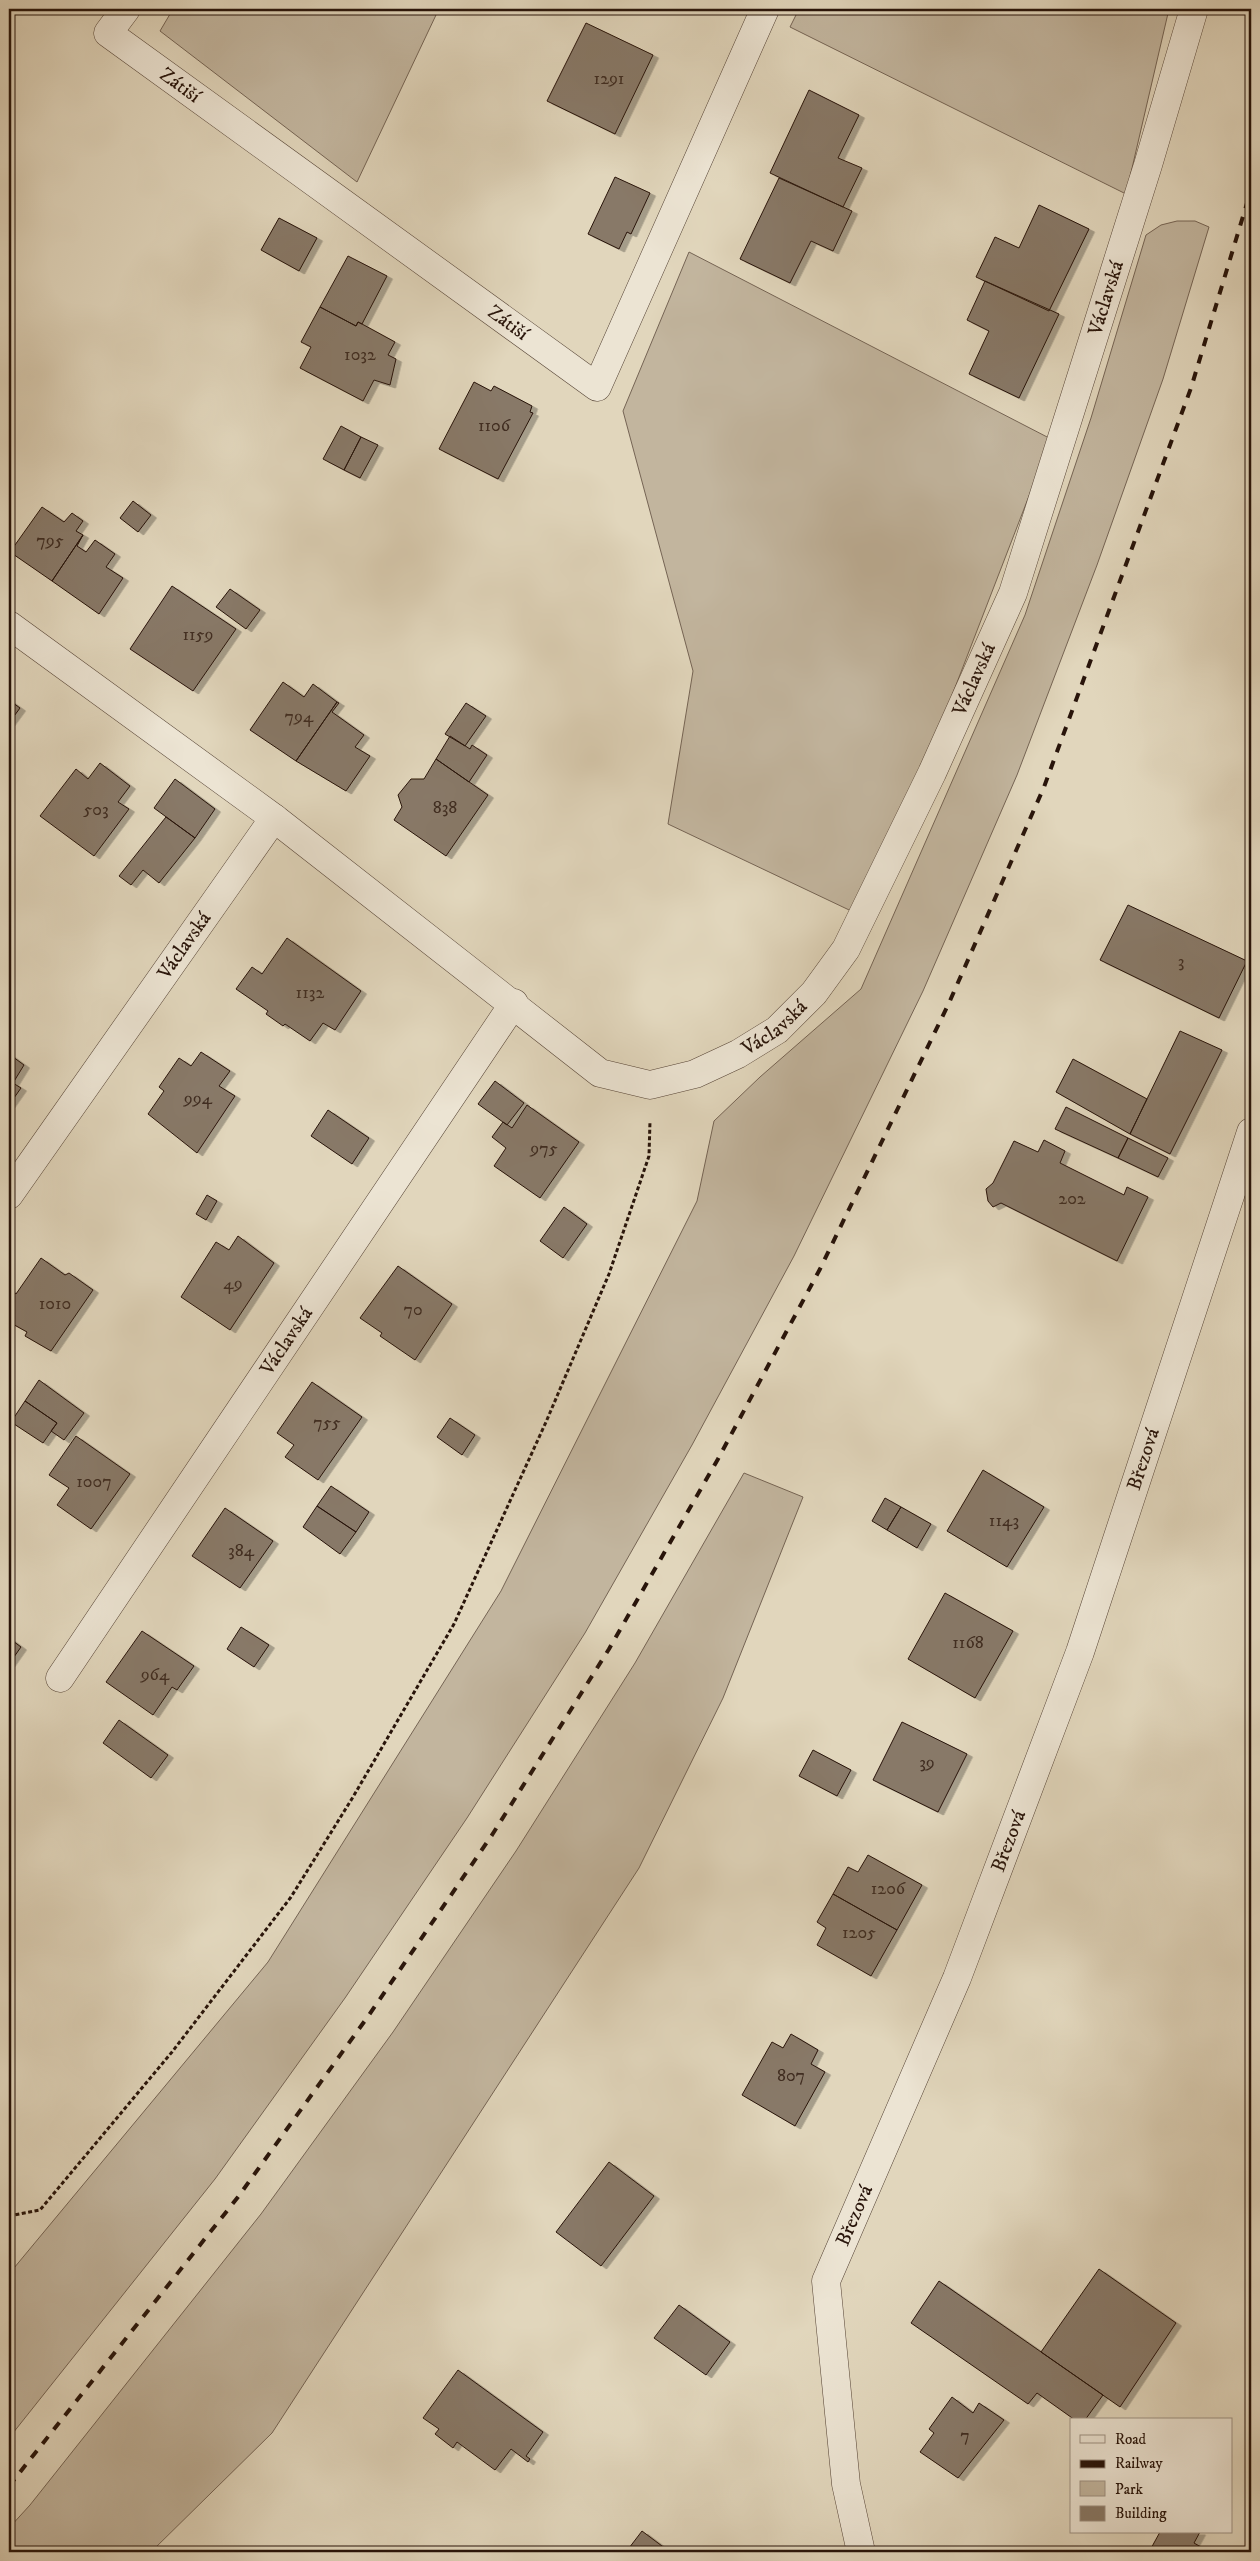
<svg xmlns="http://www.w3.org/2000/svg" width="1260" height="2561" viewBox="0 0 1260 2561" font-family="'IM FELL DW Pica',serif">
<defs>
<filter id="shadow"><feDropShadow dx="5.5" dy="3" stdDeviation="0" flood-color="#0004"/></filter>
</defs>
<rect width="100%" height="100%" fill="#e1d6bc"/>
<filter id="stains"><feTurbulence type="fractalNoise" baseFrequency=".004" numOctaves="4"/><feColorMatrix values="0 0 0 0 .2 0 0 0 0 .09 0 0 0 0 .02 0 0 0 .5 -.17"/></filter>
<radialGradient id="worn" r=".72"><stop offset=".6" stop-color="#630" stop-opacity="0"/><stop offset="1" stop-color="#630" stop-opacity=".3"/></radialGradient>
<path fill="#c2b59e" stroke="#756454" d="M173,9H427L436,15L357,182L160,31Z
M799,9H1169L1126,194L790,27Z
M1177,221H1195L1209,227L1163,379L1097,565L1017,775L923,991L794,1256L692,1445L585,1633L467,1818L345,1998L215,2179L9,2438V2274L268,1962L501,1591L697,1201L714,1121L760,1077L861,989L1025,615L1091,418L1146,235L1161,225Z
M689,252L1051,439L866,918L668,824L693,671L623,411Z
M744,1473L803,1497L723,1698L639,1868L272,2433L151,2552H9V2528L30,2505L261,2214L393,2032L516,1851L635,1663Z"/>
<path fill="#887967" stroke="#28140a" filter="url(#shadow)" d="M586,23L653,55L615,134L547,101Z
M809,90L859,115L838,158L862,168L843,207L770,173Z
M615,177L650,193L631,234L627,232L619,249L588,234Z
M779,178L852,211L833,251L811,241L790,283L740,259Z
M1039,205L1089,229L1049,311L976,277L995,237L1019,248Z
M279,218L317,238L299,271L261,250Z
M348,256L387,276L362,324L358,322L356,326L320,307Z
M985,281L1059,314L1019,398L969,374L989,331L967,320Z
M320,307L356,326L358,322L362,324L395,342L388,355L396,359L390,385L374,380L363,401L300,368L311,347L301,342Z
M474,382L491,391L494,386L532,406L530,412L533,413L498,479L439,449Z
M341,426L361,437L344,470L323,459Z
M361,437L378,445L360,478L344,470Z
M133,501L151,515L138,532L120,518Z
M42,507L64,522L72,513L83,521L76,531L83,535L52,581L10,552Z
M83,535L77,546L86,552L95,540L115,554L106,567L123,578L99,614L52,581Z
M172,586L236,629L193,691L130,649Z
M230,589L260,610L246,629L216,607Z
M283,682L304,697L313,684L337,702L296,761L250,730Z
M9,700L20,708L9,723Z
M337,702L339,703L332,712L364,735L355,747L370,756L346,791L296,761Z
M466,703L486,716L465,746L445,734Z
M450,736L470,749L472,745L487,755L469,782L436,759Z
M436,759L488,795L446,856L394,820L402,807L398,795L411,779H424Z
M100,763L130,786L118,802L129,809L94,856L40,816L76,769L88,779Z
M175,779L215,809L195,838L154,808Z
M166,817L195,838L159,883L143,870L131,885L119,876Z
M1128,905L1247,961L1219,1018L1100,960Z
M287,938L361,991L335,1030L323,1023L310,1041L285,1024L283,1026L266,1014L268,1011L236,989L252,967L262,974Z
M1180,1031L1222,1050L1170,1154L1130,1134Z
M201,1052L230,1071L219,1086L235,1096L197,1153L148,1114L164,1091L159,1087L179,1058L191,1066Z
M9,1054L24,1065L13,1083L21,1088L9,1105Z
M1073,1059L1147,1099L1130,1134L1056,1092Z
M495,1081L524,1103L507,1125L478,1104Z
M527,1105L579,1142L540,1198L494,1166L506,1148L492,1137L503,1122L512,1128Z
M1066,1107L1128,1138L1118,1158L1055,1129Z
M328,1110L369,1138L352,1164L311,1136Z
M1128,1138L1168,1158L1158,1177L1118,1158Z
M1044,1140L1065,1151L1060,1163L1124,1195L1127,1187L1148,1197L1117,1261L1001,1203L993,1207L988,1201L986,1189L993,1183L1014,1141L1038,1152Z
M207,1195L217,1201L206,1220L196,1214Z
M564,1207L587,1224L563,1258L540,1241Z
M238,1236L274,1263L230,1330L181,1297L216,1242L229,1250Z
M41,1258L65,1275L69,1273L93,1290L51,1351L25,1336L27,1332L9,1322V1289L16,1294Z
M398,1266L452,1304L415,1360L380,1336L382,1333L360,1318Z
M39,1380L84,1413L64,1440L51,1431L57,1423L25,1401Z
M312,1382L362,1417L318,1480L285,1457L294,1445L277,1433Z
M25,1401L57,1423L43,1443L11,1422Z
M450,1418L475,1435L462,1455L437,1437Z
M76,1436L130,1474L91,1529L57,1505L69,1488L49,1475Z
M983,1470L1044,1507L1007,1567L947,1531Z
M331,1486L369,1512L356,1532L317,1506Z
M885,1498L901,1507L887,1530L872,1521Z
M317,1506L356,1532L340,1554L303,1527Z
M901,1507L931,1524L917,1548L887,1530Z
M225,1508L273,1541L240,1588L192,1556Z
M945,1593L1013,1631L975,1698L908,1659Z
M241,1627L269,1645L254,1667L227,1649Z
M142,1631L194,1666L177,1690L172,1687L153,1715L106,1682Z
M9,1638L21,1647L9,1664Z
M119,1720L168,1755L151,1778L103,1743Z
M902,1722L967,1754L938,1812L873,1780Z
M813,1750L851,1770L837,1796L799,1776Z
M868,1855L922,1885L897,1930L833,1894L848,1867L858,1872Z
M833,1894L897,1930L871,1976L817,1945L826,1928L817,1922Z
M791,2034L818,2050L811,2064L825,2072L795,2126L742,2095L772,2042L783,2048Z
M609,2162L654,2196L601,2266L556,2232Z
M1099,2269L1176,2323L1120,2407L1041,2352Z
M939,2281L1103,2395L1085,2420H1075L1037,2393L1028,2404L911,2323Z
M679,2305L730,2342L706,2375L654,2338Z
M458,2370L543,2432L526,2456L530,2459L528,2462L511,2449L495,2470L457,2442L453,2448L435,2434L439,2429L423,2418Z
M952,2397L973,2413L979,2403L1004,2420L958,2478L920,2452L934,2433L929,2429Z
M642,2531L670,2552H626Z
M1160,2532H1200L1194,2543L1201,2547L1198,2552H1149Z"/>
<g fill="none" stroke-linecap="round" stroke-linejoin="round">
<defs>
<g id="street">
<path id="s1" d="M126,9L108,33L597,387L765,9"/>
<path id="s2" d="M9,625L274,818L600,1073L650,1085L695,1074L738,1054L777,1030L814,993L846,949L932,773L1013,593L1148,165L1194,9"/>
<path id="s3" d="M9,1195L274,818"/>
<path id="s4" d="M60,1678L514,1003"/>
<path id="s5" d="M861,2552L846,2484L826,2281L957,1978L1080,1652L1251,1132"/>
</g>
</defs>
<use href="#street" stroke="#564436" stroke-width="29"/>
<path stroke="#28140a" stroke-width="3" stroke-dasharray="4 2.5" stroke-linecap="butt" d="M9,2216L40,2210L172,2052L291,1897L353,1797L454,1624L546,1422L609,1274L649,1156L650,1121"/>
<use href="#street" stroke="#ece4d3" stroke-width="28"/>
<path stroke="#28140a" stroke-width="4" stroke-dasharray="9 9" stroke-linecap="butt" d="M9,2486L238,2197L369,2015L492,1835L609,1649L718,1459L820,1269L949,1003L1044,787L1191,388L1251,190"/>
</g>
<g text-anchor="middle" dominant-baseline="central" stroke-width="4.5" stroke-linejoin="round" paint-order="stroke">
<g font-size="18" fill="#402d21">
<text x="609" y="79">1291</text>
<text x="360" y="355">1032</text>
<text x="494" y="426">1106</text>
<text x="50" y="541">795</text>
<text x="198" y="635">1159</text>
<text x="299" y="717">794</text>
<text x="445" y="808">838</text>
<text x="96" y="810">503</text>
<text x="1181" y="962">3</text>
<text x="310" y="993">1132</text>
<text x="198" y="1099">994</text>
<text x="544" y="1149">975</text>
<text x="1072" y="1199">202</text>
<text x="233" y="1284">49</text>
<text x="55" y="1304">1010</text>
<text x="413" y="1310">70</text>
<text x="327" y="1423">755</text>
<text x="94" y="1482">1007</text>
<text x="1004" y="1521">1143</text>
<text x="241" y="1551">384</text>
<text x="968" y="1643">1168</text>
<text x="155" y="1675">964</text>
<text x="927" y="1763">39</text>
<text x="888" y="1889">1206</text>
<text x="859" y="1933">1205</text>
<text x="791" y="2076">807</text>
<text x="965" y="2436">7</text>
</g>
<g font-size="20" fill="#28140a" stroke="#ece4d3">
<text stroke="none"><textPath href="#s1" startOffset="119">Zátiší</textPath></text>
<text stroke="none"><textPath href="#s2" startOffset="1742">Václavská</textPath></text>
<text stroke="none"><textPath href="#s1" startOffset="524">Zátiší</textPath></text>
<text stroke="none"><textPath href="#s2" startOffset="1338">Václavská</textPath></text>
<text stroke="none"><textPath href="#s3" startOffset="305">Václavská</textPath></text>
<text stroke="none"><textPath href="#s2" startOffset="932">Václavská</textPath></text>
<text stroke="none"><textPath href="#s4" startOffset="406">Václavská</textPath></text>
<text stroke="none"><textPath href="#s5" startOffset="1155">Březová</textPath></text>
<text stroke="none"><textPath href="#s5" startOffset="750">Březová</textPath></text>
<text stroke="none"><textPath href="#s5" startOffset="345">Březová</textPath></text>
</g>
</g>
<rect width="1260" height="2561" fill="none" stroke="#e1d6bc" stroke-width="30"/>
<rect x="10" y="10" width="1240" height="2541" fill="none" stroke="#28140a" stroke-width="2.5"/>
<rect x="15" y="15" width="1230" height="2531" fill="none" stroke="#28140a"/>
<rect x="1070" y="2418" width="162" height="115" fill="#ece4d3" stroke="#9e9183"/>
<rect x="1080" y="2435" width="25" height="8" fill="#ece4d3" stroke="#9e9183"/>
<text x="1115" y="2444" font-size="15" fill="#28140a">Road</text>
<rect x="1080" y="2460" width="25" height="8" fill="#28140a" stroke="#9e9183"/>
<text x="1115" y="2468" font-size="15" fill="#28140a">Railway</text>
<rect x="1080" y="2481" width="25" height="15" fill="#c2b59e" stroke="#9e9183"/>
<text x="1115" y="2494" font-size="15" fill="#28140a">Park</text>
<rect x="1080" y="2506" width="25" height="15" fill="#887967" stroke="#9e9183"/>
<text x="1115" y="2518" font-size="15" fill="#28140a">Building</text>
<rect width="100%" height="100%" filter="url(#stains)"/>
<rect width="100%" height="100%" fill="url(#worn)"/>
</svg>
